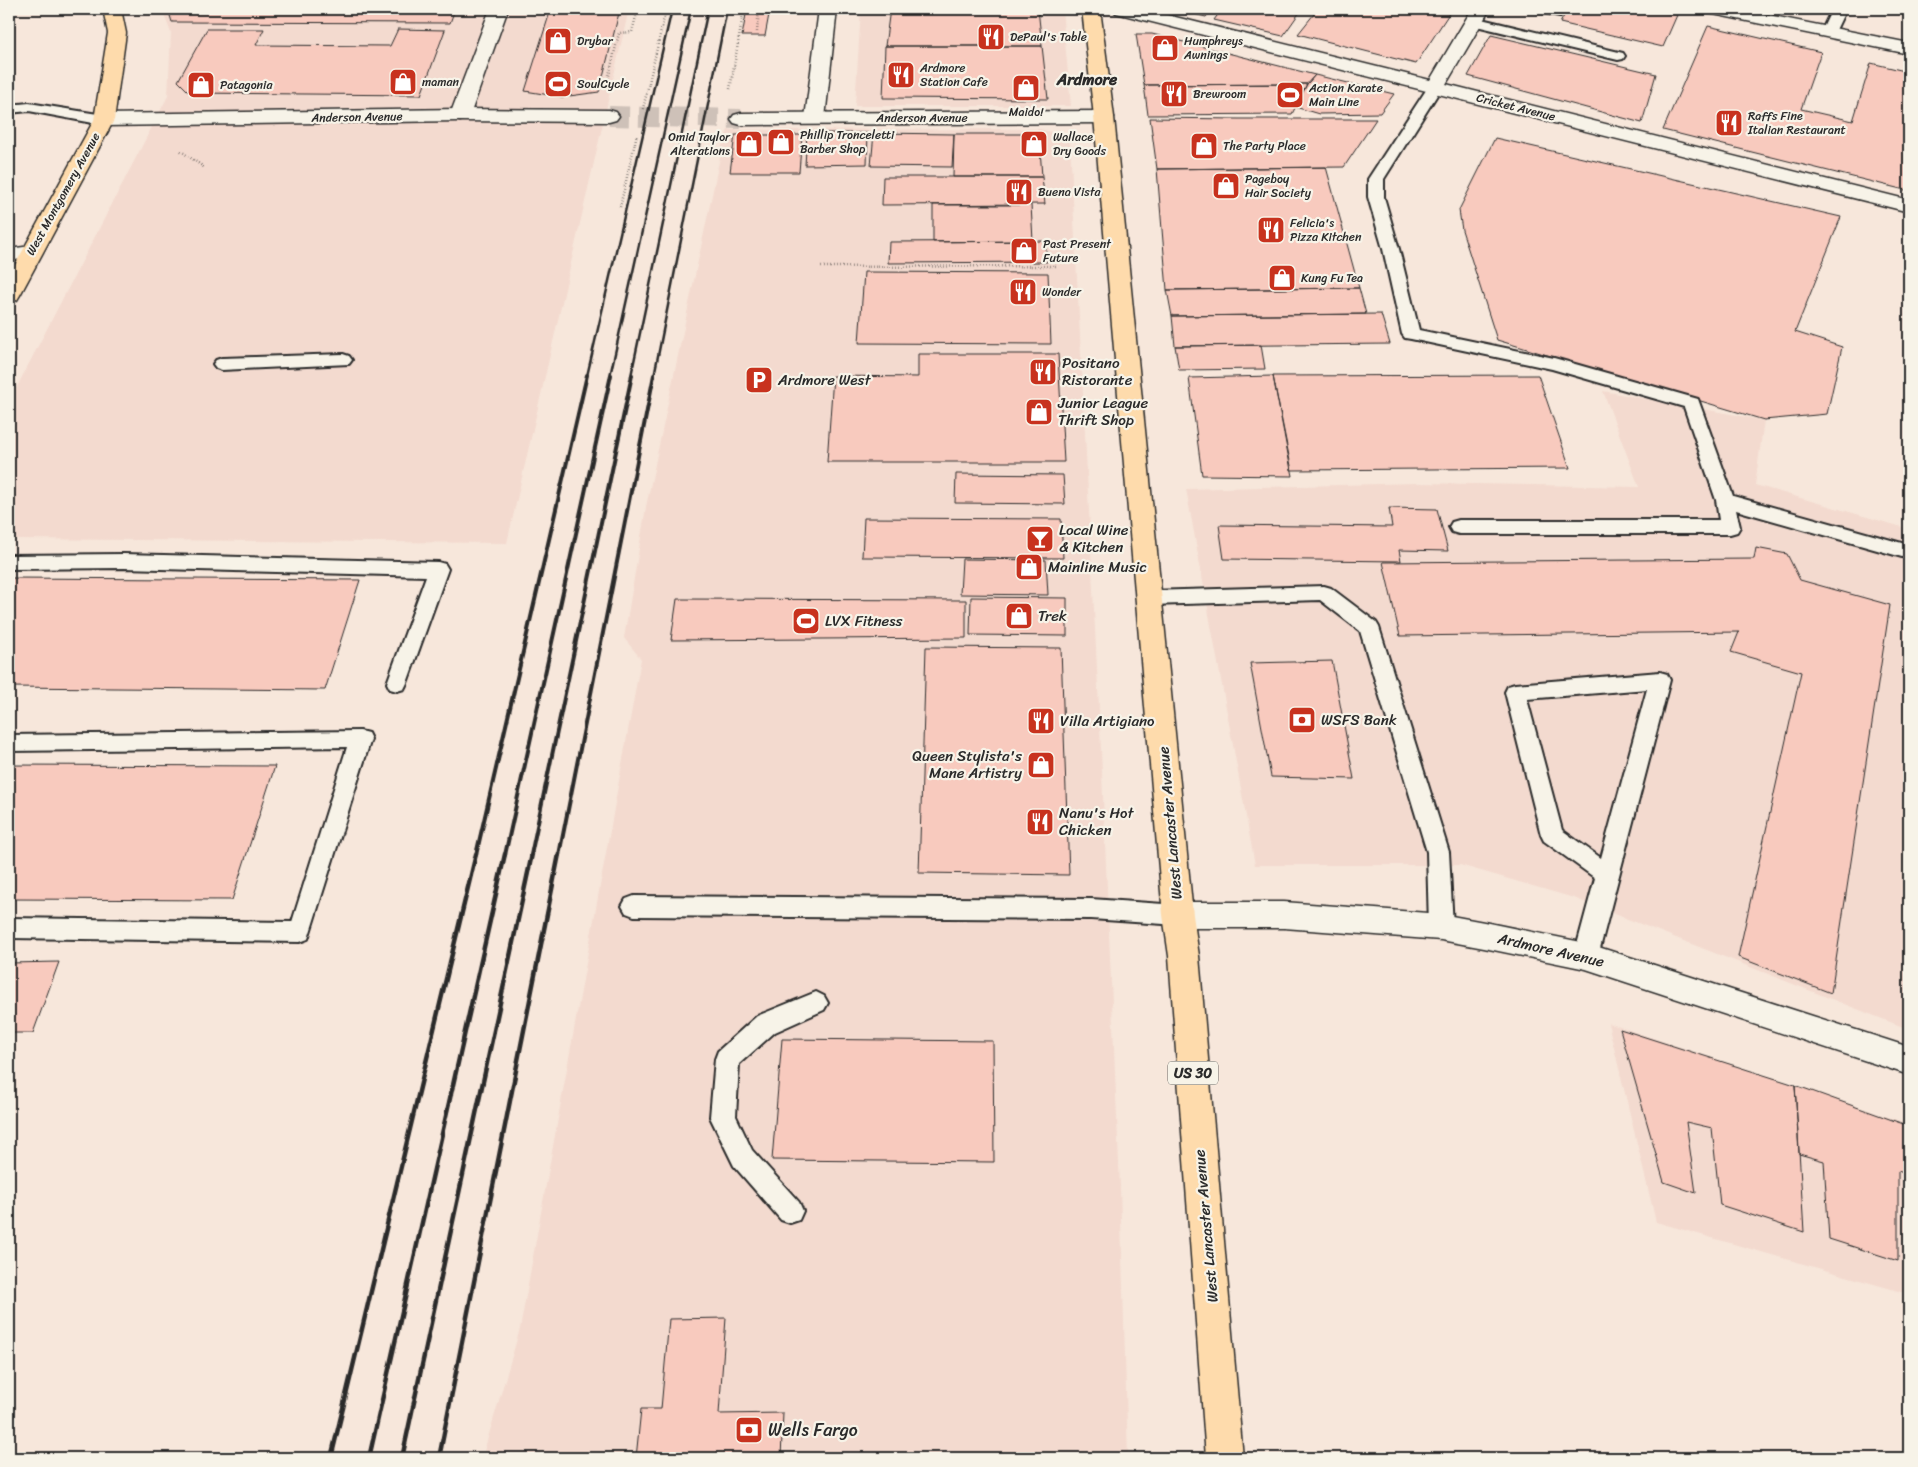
<svg xmlns="http://www.w3.org/2000/svg" width="1918" height="1467" viewBox="0 0 1918 1467" font-family="Sriracha,sans-serif">
<rect width="100%" height="100%" fill="#f7e7db"/>
<filter id="ink" filterUnits="userSpaceOnUse"><feTurbulence type="fractalNoise" baseFrequency=".02" numOctaves="2"/><feDisplacementMap in="SourceGraphic" scale="10" xChannelSelector="R" yChannelSelector="G"/><feConvolveMatrix kernelMatrix="1 2 1 2 8 2 1 2 1" color-interpolation-filters="sRGB"/></filter>
<g filter="url(#ink)">
<path fill="#f3dacf" d="M162,9H629L507,543L9,539V402L168,96L171,33Z
M861,9H1062L1071,106H855Z
M1040,129L1063,135L1070,141L1100,727L1120,1187L1128,1458H482L520,1329L641,659L624,638L646,507L723,143L728,130Z
M1603,391L1764,420L1755,485L1909,529V938L1903,1027L1574,898L1460,865H1255L1186,489L1417,483L1639,487Z
M1608,1023L1909,1124V1294L1656,1222Z"/>
<path fill="#f8cabe" stroke="#2b2b2b" d="M168,9H455L450,23L172,22Z
M551,9H620L599,92L562,97L525,91Z
M747,9H770L765,36H742Z
M890,9H1038L1042,46H885Z
M1173,9H1212L1206,17Z
M1222,9H1302L1283,36L1214,20Z
M1318,9H1452L1416,64L1298,34Z
M1568,9H1650L1677,15L1663,47L1560,23Z
M1708,26L1821,52L1801,109L1853,121L1871,63L1909,72V191L1663,130Z
M207,29H264L256,45L390,46L398,29L445,30L421,95L190,93L178,81Z
M1136,34H1152L1315,75L1307,84L1144,85Z
M1491,35L1656,74L1642,123L1468,76Z
M885,46H1042L1048,99L883,98Z
M1315,75L1394,94L1380,113L1319,114L1295,107L1307,84Z
M1289,84H1307L1292,114L1148,115L1144,85Z
M1150,118L1238,119H1376L1344,167L1157,169Z
M807,133H868L867,164L805,165Z
M874,133L954,134L952,167L871,166Z
M954,134H1039L1042,177H953Z
M735,135H802L799,172H730Z
M1495,138L1841,217L1795,332L1842,347L1827,414L1764,420L1497,340L1462,230L1459,210Z
M1326,167L1359,288L1167,290L1157,169Z
M883,177H1042L1045,204L882,205Z
M933,205H1031L1033,241L933,242Z
M1045,241L1047,262L888,263L889,242Z
M864,272L1048,273L1051,344L859,343Z
M1359,288L1366,314L1172,316L1167,290Z
M1381,314L1390,344L1175,346L1172,316Z
M1261,345L1265,369L1179,370L1175,346Z
M918,354H1058L1064,462H827L833,376L918,377Z
M1538,375L1570,468L1291,470L1273,376Z
M1273,376L1293,476L1202,475L1189,378Z
M956,474L1063,475L1065,504L955,503Z
M1389,508L1437,509L1448,551L1399,550L1401,561L1224,559L1219,525L1392,527Z
M864,518L1061,519L1063,558L862,557Z
M1756,548L1787,554L1800,580L1890,605L1831,993L1738,957L1801,672L1731,652L1739,632L1400,636L1383,562L1754,559Z
M962,559L1046,560L1048,595L960,594Z
M10,578L360,580L325,690L9,687V581Z
M971,597L1067,598V636L970,635Z
M677,599L966,600V638L671,640Z
M926,647L1061,648L1069,875L919,873Z
M1332,661L1354,779L1271,777L1250,663Z
M9,765L275,766L232,900L9,899Z
M59,962L33,1033H9V963Z
M1620,1029L1795,1085L1804,1232L1720,1205L1712,1128L1686,1122L1696,1193L1664,1182Z
M782,1039L993,1041L994,1162L772,1160Z
M1795,1085L1909,1126V1175L1898,1171V1261L1829,1239L1824,1161L1799,1154Z
M726,1318L719,1414L783,1413L781,1458H636L641,1409H661L669,1319Z"/>
<g fill="none" stroke-linecap="round" stroke-linejoin="round">
<path stroke="#cec1b8" stroke-width="20" stroke-dasharray="20 10" stroke-linecap="butt" d="M609,116L741,119"/>
<defs>
<path id="lane" d="M1536,9H1564L1567,12L1560,16L1538,12Z
M1832,9H1846L1835,32L1833,35H1823L1821,32Z
M1473,17L1623,53L1625,56L1623,59L1618,60L1468,24L1466,21Z
M1435,83L1440,84L1442,87L1384,179V197L1399,249L1419,330L1554,358L1698,399L1733,496L1909,545V559L1736,510L1740,527L1737,532L1730,534H1459L1452,532L1449,527L1452,522L1459,520H1719L1716,500L1684,407L1552,369L1411,339L1405,338L1402,334L1383,249L1368,197V179L1430,84Z
M29,103L104,115L109,117L112,120L109,123L104,125L29,111L9,113V105Z
M343,354L349,356L352,360L349,364L222,370L216,368L213,364L216,360L222,358Z
M124,554L438,562L445,564L448,569L407,683L404,689L397,691L390,689L387,683L426,576L124,568L9,569V555Z
M1324,586L1331,588L1376,622L1379,627L1449,852L1453,927L1449,934L1441,937L1433,934L1429,927L1427,852L1360,631L1320,600L1149,605L1142,603L1139,598L1142,593L1149,591Z
M1660,672L1667,674L1670,680L1598,956L1594,963L1586,966L1578,963L1574,956L1595,878L1544,841L1541,835L1505,692L1508,686L1515,684ZM1647,689L1601,858L1562,830L1527,699Z
M360,731L368,733L371,739L308,939L300,942L9,938V918L292,922L347,747L9,751V735Z
M634,896L1091,899L1178,905L1186,908L1190,915L1186,922L1178,925L1091,919L634,916L626,913L622,906L626,899Z
M816,992L824,996L828,1003L824,1010L775,1032L739,1064L736,1116L752,1150L799,1202L803,1211L799,1220L790,1223L781,1220L734,1166L710,1117L715,1059L718,1051L757,1016Z"/>
<path id="street" d="M490,9H508L470,115L467,119L460,121L453,119L450,115Z
M819,9H837L825,118L822,122L815,124L808,122L805,118Z
M1113,9H1143L1430,80L1472,9H1490L1446,84L1909,200V212L1116,13Z
M1704,9H1738L1909,43V54L1713,14L1707,13Z"/>
<path id="secondary" d="M460,109L609,110L616,112L619,116L616,120L609,122L460,121L104,126L97,124L94,120L97,116L104,114Z
M1104,111L1111,113L1114,117L1111,121L1104,123L741,125L734,123L731,119L734,115L741,113Z
M31,246L38,248L42,252L38,256L9,261V249Z
M1178,902H1284L1441,914L1484,922L1586,943L1909,1047V1075L1586,969L1484,948L1441,940L1284,928H1178L1167,924L1163,915L1167,906Z"/>
<path id="primary" d="M103,9H121L126,33L114,120L20,295L17,300L9,302V276L94,120L108,33Z"/>
<path id="highway" d="M1082,9H1100L1114,117L1193,915L1199,956L1243,1458H1206L1169,956L1163,915L1094,117Z"/>
</defs>
<use href="#lane" stroke="#2b2b2b" stroke-width="4"/>
<use href="#street" stroke="#2b2b2b" stroke-width="3"/>
<use href="#secondary" stroke="#2b2b2b" stroke-width="3"/>
<use href="#primary" stroke="#2b2b2b" stroke-width="3"/>
<use href="#highway" stroke="#2b2b2b" stroke-width="3"/>
<path stroke="#2b2b2b" stroke-width="2.5" stroke-dasharray="0.5 2.5" stroke-linecap="butt" d="M757,32L759,9
M607,84L619,33L632,32L638,9
M730,89L744,9
M643,109L666,9
M181,151L205,168
M620,207L637,134
M821,267L1057,266"/>
<use href="#lane" fill="#f7f3e8" fill-rule="evenodd"/>
<use href="#street" fill="#f7f3e8" fill-rule="evenodd"/>
<use href="#secondary" fill="#f7f3e8" fill-rule="evenodd"/>
<use href="#primary" fill="#fedbac" fill-rule="evenodd"/>
<use href="#highway" fill="#fedbac" fill-rule="evenodd"/>
<path stroke="#2b2b2b" stroke-width="2.5" d="M587,376L672,9
M610,376L691,9
M631,376L708,9
M654,376L727,9"/>
<path stroke="#2b2b2b" stroke-width="4" d="M476,855L587,375
M505,855L611,375
M531,855L632,375
M559,855L654,375"/>
<path stroke="#2b2b2b" stroke-width="4.5" d="M331,1458L476,854
M369,1458L505,854
M402,1458L532,854
M439,1458L559,854"/>
</g>
</g>
<defs>
<symbol id="restaurant-square" viewBox="-11 -11 22 22"><rect x="-9" y="-9" width="18" height="18" rx="4" fill="#c8321e" stroke="#f7f3e8"/><path d="M-5-6h1v4h1v-4h1v4h1v-4h1v5L-1.5 .5V6h-2V.5L-5-1ZM5-6V6H3V1.5H1.5Q1.5-4 5-6Z" fill="#fff"/></symbol>
<symbol id="shop-square" viewBox="-11 -11 22 22"><rect x="-9" y="-9" width="18" height="18" rx="4" fill="#c8321e" stroke="#f7f3e8"/><path d="M-5-2.5h2.3a2.7 3.5 0 0 1 5.4 0H5L5.5 6h-11ZM-1.5-2.5h3a1.5 2.3 0 0 0-3 0Z" fill="#fff"/></symbol>
<symbol id="stadium-square" viewBox="-11 -11 22 22"><rect x="-9" y="-9" width="18" height="18" rx="4" fill="#c8321e" stroke="#f7f3e8"/><path d="M0-5a6.5 5 0 1 0 0 10a6.5 5 0 1 0 0-10ZM-3.5-1.8h7v3.6h-7Z" fill="#fff"/></symbol>
<symbol id="parking-square" viewBox="-11 -11 22 22"><rect x="-9" y="-9" width="18" height="18" rx="4" fill="#c8321e" stroke="#f7f3e8"/><path d="M-3.5-5.5H1a3.5 3.5 0 0 1 0 7H-1V5.5H-3.5ZM-1-3.4V-.6H.8a1.4 1.4 0 0 0 0-2.8Z" fill="#fff"/></symbol>
<symbol id="bar-square" viewBox="-11 -11 22 22"><rect x="-9" y="-9" width="18" height="18" rx="4" fill="#c8321e" stroke="#f7f3e8"/><path d="M-6-5H6L.8 .8V4.5H3.5V6h-7V4.5H-.8V.8Z" fill="#fff"/></symbol>
<symbol id="bank-square" viewBox="-11 -11 22 22"><rect x="-9" y="-9" width="18" height="18" rx="4" fill="#c8321e" stroke="#f7f3e8"/><path d="M-6-4H6V4H-6ZM0-2.3a2.3 2.3 0 1 0 0 4.6a2.3 2.3 0 1 0 0-4.6Z" fill="#fff"/></symbol>
</defs>
<g fill-rule="evenodd">
<use href="#restaurant-square" x="975" y="21" width="32" height="32"/>
<use href="#shop-square" x="542" y="25" width="32" height="32"/>
<use href="#shop-square" x="1149" y="32" width="32" height="32"/>
<use href="#restaurant-square" x="885" y="59" width="32" height="32"/>
<use href="#shop-square" x="387" y="66" width="32" height="32"/>
<use href="#stadium-square" x="542" y="68" width="32" height="32"/>
<use href="#shop-square" x="185" y="69" width="32" height="32"/>
<use href="#shop-square" x="1010" y="72" width="32" height="32"/>
<use href="#restaurant-square" x="1158" y="78" width="32" height="32"/>
<use href="#stadium-square" x="1274" y="79" width="32" height="32"/>
<use href="#restaurant-square" x="1713" y="107" width="32" height="32"/>
<use href="#shop-square" x="765" y="126" width="32" height="32"/>
<use href="#shop-square" x="733" y="128" width="32" height="32"/>
<use href="#shop-square" x="1018" y="128" width="32" height="32"/>
<use href="#shop-square" x="1188" y="130" width="32" height="32"/>
<use href="#shop-square" x="1210" y="170" width="32" height="32"/>
<use href="#restaurant-square" x="1003" y="176" width="32" height="32"/>
<use href="#restaurant-square" x="1255" y="214" width="32" height="32"/>
<use href="#shop-square" x="1008" y="235" width="32" height="32"/>
<use href="#shop-square" x="1266" y="262" width="32" height="32"/>
<use href="#restaurant-square" x="1007" y="276" width="32" height="32"/>
<use href="#restaurant-square" x="1027" y="356" width="32" height="32"/>
<use href="#parking-square" x="743" y="364" width="32" height="32"/>
<use href="#shop-square" x="1023" y="396" width="32" height="32"/>
<use href="#bar-square" x="1024" y="523" width="32" height="32"/>
<use href="#shop-square" x="1013" y="551" width="32" height="32"/>
<use href="#shop-square" x="1003" y="600" width="32" height="32"/>
<use href="#stadium-square" x="790" y="605" width="32" height="32"/>
<use href="#bank-square" x="1286" y="704" width="32" height="32"/>
<use href="#restaurant-square" x="1025" y="705" width="32" height="32"/>
<use href="#shop-square" x="1025" y="749" width="32" height="32"/>
<use href="#restaurant-square" x="1024" y="806" width="32" height="32"/>
<use href="#bank-square" x="733" y="1414" width="32" height="32"/>
</g>
<g text-anchor="middle" dominant-baseline="central" stroke-width="4.5" stroke-linejoin="round" paint-order="stroke">
<g font-size="12" fill="#2b2b2b" stroke="#f7f3e8" text-anchor="start">
<text x="1010" y="37">DePaul's Table</text>
<text x="577" y="41">Drybar</text>
<text x="1184" y="41">Humphreys<tspan x="1184" dy="14">Awnings</tspan></text>
<text x="920" y="68">Ardmore<tspan x="920" dy="14">Station Cafe</tspan></text>
<text x="422" y="82">maman</text>
<text x="577" y="84">SoulCycle</text>
<text x="220" y="85">Patagonia</text>
<text x="1309" y="88">Action Karate<tspan x="1309" dy="14">Main Line</tspan></text>
<text x="1193" y="94">Brewroom</text>
<text x="1026" y="112" text-anchor="middle">Maido!</text>
<text x="1748" y="116">Raffs Fine<tspan x="1748" dy="14">Italian Restaurant</tspan></text>
<text x="800" y="135">Phillip Tronceletti<tspan x="800" dy="14">Barber Shop</tspan></text>
<text x="730" y="137" text-anchor="end">Omid Taylor<tspan x="730" dy="14">Alterations</tspan></text>
<text x="1053" y="137">Wallace<tspan x="1053" dy="14">Dry Goods</tspan></text>
<text x="1223" y="146">The Party Place</text>
<text x="1245" y="179">Pageboy<tspan x="1245" dy="14">Hair Society</tspan></text>
<text x="1038" y="192">Buena Vista</text>
<text x="1290" y="223">Felicia's<tspan x="1290" dy="14">Pizza Kitchen</tspan></text>
<text x="1043" y="244">Past Present<tspan x="1043" dy="14">Future</tspan></text>
<text x="1301" y="278">Kung Fu Tea</text>
<text x="1042" y="292">Wonder</text>
</g>
<g font-size="12" fill="#2b2b2b" stroke="#f7f3e8">
<text transform="translate(1516 107) rotate(14)">Cricket Avenue</text>
<text transform="translate(357 117) rotate(-1)">Anderson Avenue</text>
<text x="922" y="118">Anderson Avenue</text>
<text transform="translate(63 194) rotate(-61)">West Montgomery Avenue</text>
</g>
<rect fill="#f7f3e8" stroke="#686764" stroke-width="1" x="1168" y="1061.5" width="50" height="23" rx="4"/>
<g font-size="14" font-weight="bold" fill="#2b2b2b">
<text x="1193" y="1073">US 30</text>
</g>
<g font-size="15" fill="#2b2b2b" stroke="#f7f3e8" text-anchor="start">
<text x="1062" y="363">Positano<tspan x="1062" dy="17">Ristorante</tspan></text>
<text x="778" y="380">Ardmore West</text>
<text x="1058" y="403">Junior League<tspan x="1058" dy="17">Thrift Shop</tspan></text>
<text x="1059" y="530">Local Wine<tspan x="1059" dy="17">&amp; Kitchen</tspan></text>
<text x="1048" y="567">Mainline Music</text>
<text x="1038" y="616">Trek</text>
<text x="825" y="621">LVX Fitness</text>
<text x="1321" y="720">WSFS Bank</text>
<text x="1060" y="721">Villa Artigiano</text>
<text x="1022" y="756" text-anchor="end">Queen Stylista's<tspan x="1022" dy="17">Mane Artistry</tspan></text>
<text x="1059" y="813">Nanu's Hot<tspan x="1059" dy="17">Chicken</tspan></text>
</g>
<g font-size="15" fill="#2b2b2b" stroke="#f7f3e8">
<text transform="translate(1170 823) rotate(-95)">West Lancaster Avenue</text>
<text transform="translate(1551 950) rotate(13)">Ardmore Avenue</text>
<text transform="translate(1206 1226) rotate(-95)">West Lancaster Avenue</text>
</g>
<g font-size="16" font-weight="bold" fill="#2b2b2b" stroke="#f7f3e8">
<text x="1087" y="79">Ardmore</text>
</g>
<g font-size="18" fill="#2b2b2b" stroke="#f7f3e8" text-anchor="start">
<text x="768" y="1430">Wells Fargo</text>
</g>
</g>
<rect width="1918" height="1467" fill="none" stroke="#f7f3e8" stroke-width="30"/>
<rect x="15" y="15" width="1888" height="1437" fill="none" stroke="#2b2b2b" stroke-width="2" filter="url(#ink)"/>
</svg>
